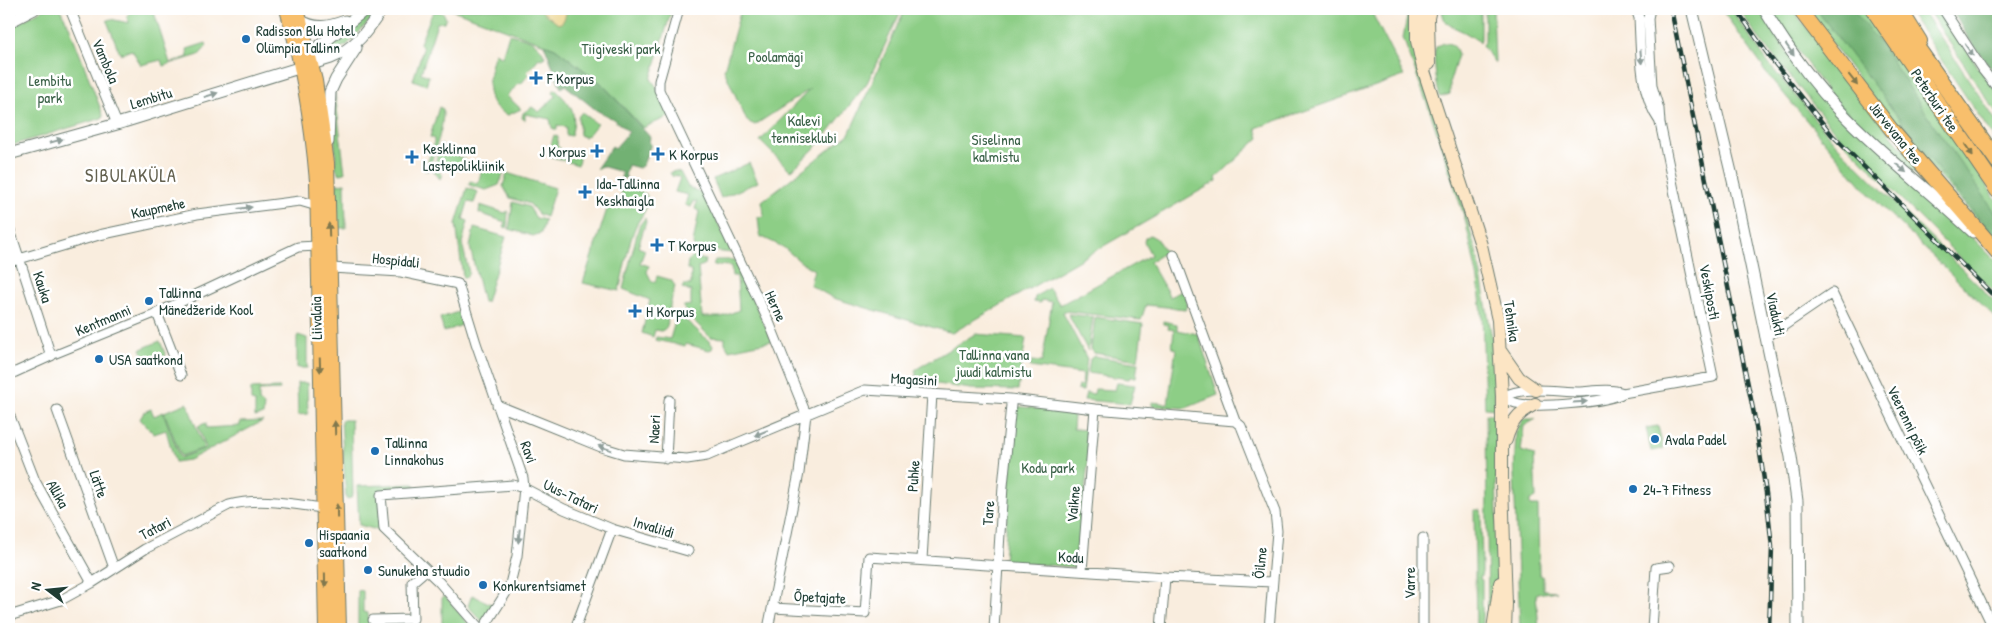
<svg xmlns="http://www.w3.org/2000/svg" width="2007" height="638" viewBox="0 0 2007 638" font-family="'Patrick Hand',sans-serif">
<rect width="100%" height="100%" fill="#fff"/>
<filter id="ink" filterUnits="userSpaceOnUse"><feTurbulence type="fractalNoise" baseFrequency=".02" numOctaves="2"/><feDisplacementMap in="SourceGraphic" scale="10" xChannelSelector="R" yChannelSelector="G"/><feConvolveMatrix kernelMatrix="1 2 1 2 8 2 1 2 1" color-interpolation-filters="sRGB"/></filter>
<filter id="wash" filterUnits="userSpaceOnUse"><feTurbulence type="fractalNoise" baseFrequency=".0096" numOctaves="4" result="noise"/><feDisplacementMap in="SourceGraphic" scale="20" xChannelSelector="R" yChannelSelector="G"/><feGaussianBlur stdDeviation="1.12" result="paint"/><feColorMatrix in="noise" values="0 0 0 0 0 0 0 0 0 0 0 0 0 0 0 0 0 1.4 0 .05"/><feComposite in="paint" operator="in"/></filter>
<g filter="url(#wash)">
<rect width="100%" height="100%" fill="#f9edde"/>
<path fill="#8dce86" stroke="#56865d" d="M44,9H60L69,26L103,115L102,118L9,146V28Z
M128,9H153L170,63L188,57L187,49L206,43L207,46L199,55L163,66L161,60L141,65L132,50L120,54L107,21L110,19L129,23L127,16L130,15Z
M450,9H672L651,79L656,86L670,116L643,128L602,84L555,48Z
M741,9H902L867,83L820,143L791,171L760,141L810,89L755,125L747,121L724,70Z
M905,9H1370L1404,76L1256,128L1259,138L1216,178L1217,181L952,333L833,298L810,285L814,270L802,263L783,247L760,236L758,217L764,216L762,201L849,134Z
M1442,9H1481V39L1480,42C1475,39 1471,36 1466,33C1453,26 1443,26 1442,9Z
M1485,9H1493L1495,63L1482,45L1485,41Z
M1721,9H1731L1768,63L1836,144L1998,305V320L1869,194L1762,68L1763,67Z
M1739,9H1744L1749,16L1760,10L1788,54L1998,263V296L1840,138L1758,37Z
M1768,9H1792L1853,88L1930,182L1927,185L1830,96Z
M1809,9H1866L1998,202V243C1932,167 1863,94 1809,9Z
M1907,9H1922L1998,124V144Z
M1927,9H1939L1982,73L1998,93V115Z
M439,11L444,14L446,19L444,22L437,23L421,73L429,76L426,85L413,80L423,49L420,43L431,16L434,12Z
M374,12L376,14L347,45L324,55L322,49Z
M1408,12H1411L1478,259L1492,338L1495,409L1485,408L1482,314L1478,280L1465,219L1432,117L1403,38Z
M509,34C525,38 539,40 545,57L541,59L539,58L527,72L529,74L521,84L519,83L507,96L521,109L508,115C481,105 488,75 495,53L502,57Z
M1443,43C1452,43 1456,46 1458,55L1450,81V94L1440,97C1437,88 1432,55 1436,47Z
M555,89C571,105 578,113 571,136L566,135V127L557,125V130L552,128L550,119L525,114V120L522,118L523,113L532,107L539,112L556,96L553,92Z
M335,93L345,173L340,174L336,169L334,122Z
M439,107L443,109C444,129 434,151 429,170L425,171L434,142V139L430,137Z
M582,112L597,124L588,135L584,137L580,135L578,117Z
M554,135L558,137L557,146L573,159L577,152L579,159L578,165L546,155L547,152H549Z
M441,144L446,150L465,160L463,166L458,170L439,165L437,171L442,174L440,179L433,170Z
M749,163L758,182L721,198L713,179Z
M483,165L504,172L499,185L486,190L469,185L470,181L478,184Z
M675,171L680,172L688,187L705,195L732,253L695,249L693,244L699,211L695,209L697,202L693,201L691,207L685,205L688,195L675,192L680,178L675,175L673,177L670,173Z
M507,173L555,188L546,217L538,214L530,204L510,198L503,186Z
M345,183L346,228H337L336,187L337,184Z
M623,185L646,194C651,204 643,214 638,222C630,234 623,275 619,291L583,283L609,203L619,206Z
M467,188L478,192L474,203L468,202L463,219L468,221L462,243L469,273L465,278L463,277L456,224Z
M513,202L529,207L536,218L545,220L541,233L533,236L509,229Z
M480,205L505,213L508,211L507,228L504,227L505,222L479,213Z
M645,218L646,222L638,247L645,250L640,263L649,266L647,272L652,282H655L657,276L671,280L675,286L667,318C669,323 667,329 661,331L655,330L653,337L642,333L650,300L623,289L639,226Z
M474,228L506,237L486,302H483L470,247Z
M1150,235L1157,239L1165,252L1150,262L1170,297L1184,290L1187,299L1186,309L1146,305L1141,320L1064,311L1063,313L1087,359L1083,391L1077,390L1078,386H1082L1083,374L1030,367L1031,361L1042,362L1052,302L1041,300L1040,303L1034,302L1035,297L1049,288L1060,305L1151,255L1144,242L1145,238Z
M693,257L705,260L704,265L698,267L702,317H722L739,310L737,276H732L731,266L713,265L715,260H735L772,341L729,350L725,343V338L710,337L688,315L683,307L684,306L691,305V291L682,288L684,285H691V271L687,269L688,261Z
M458,312L462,325L444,332L440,318Z
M679,314L710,342L713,346L712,349L709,350L686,344L685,346L655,340L656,337L670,339L677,315Z
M1068,314L1093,317L1088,351Z
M1095,317L1143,324L1138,360L1094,353L1091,349Z
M1163,321L1177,324V330L1198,334L1218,395L1186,408L1152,406V402L1168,404L1176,349L1172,348L1174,330L1168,329L1169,325L1163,324Z
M975,334L1026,338L1018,390L971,389L918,381L915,370Z
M298,335L307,338V368H297V337Z
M160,341L166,356L146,362L141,349Z
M1094,356L1138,363L1136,377H1130L1129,379L1088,373L1090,359Z
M297,383H307L308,414L298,415Z
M1117,383L1135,385L1130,404L1084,400L1086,393L1094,394L1095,389L1115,390Z
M280,388V390L259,391V401L264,405L263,415L255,417V402L251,401V389Z
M187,403L204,448L181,456L164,412Z
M1014,406L1070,412L1074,416L1073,429L1091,430L1078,564L1075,567L1004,562Z
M151,409L154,416L163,412L180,458L206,448L198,426L206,423V428L240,426V422L263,421L189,460L175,462L166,430L154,434L140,419L144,412Z
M1486,414L1495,415L1498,563L1497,584L1488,629Z
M1523,419H1536L1524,426L1521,451L1534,455L1536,498L1530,500V506H1538L1539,574L1543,577V590L1557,591L1536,594L1539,629H1520L1514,475L1516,432Z
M341,420H351L353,494L351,498L346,499Z
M1658,426L1663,449L1651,451L1646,428Z
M414,484L416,490L381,492V531L359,525L357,486Z
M1474,510H1481L1482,572L1480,579L1482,580V629H1476Z
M358,590L363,591V612L368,613L369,629H358Z
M472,595L493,605L482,621L468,606Z
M445,596L471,627L472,629H442V598Z"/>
<path fill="#72b173" stroke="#487754" d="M1816,9H1852L1880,43L1938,131L1998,216V240L1946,180Z
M1951,9H1998V77L1970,41Z
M544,44L555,48L602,84L650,137L649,143L651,144L643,165L639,168L628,165L625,176L627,177L623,179L621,178L622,172L601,166L597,170L596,169L612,146L615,148L629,132L613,119L596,110L565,85L561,88Z"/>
<path fill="#eeda9e" stroke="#868c69" d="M539,9H568C564,16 566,22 558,24Z"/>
</g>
<g filter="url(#ink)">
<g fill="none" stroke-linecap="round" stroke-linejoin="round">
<defs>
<path id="pedestrian" d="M51,356L157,313"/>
<path id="minor" d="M70,9L117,124
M679,9L659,81V90L769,322L806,414L799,473L768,629
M1636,9L1639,18C1641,53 1639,92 1660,122
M1943,9L1982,69L1998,89
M9,227L51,356L9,375
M1174,255L1235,421
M9,262L99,235L197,214L300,201L317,206
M331,268L401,272L458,284L476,343L523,478L524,488L517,556L509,588L483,629
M1765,336L1776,331L1832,293L1994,629
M181,375L157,313L298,247L317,246
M1502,397C1507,399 1511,402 1516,403C1535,408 1607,403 1623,393L1713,377L1660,123L1659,109L1652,86L1648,18L1650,9
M1502,397C1526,385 1555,392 1580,392C1595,391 1610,388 1623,393
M497,405L601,447L624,454L687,459L707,456L735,444L865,390L1010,399L1095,409L1235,421L1241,426L1275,512L1277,531L1269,629
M57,410L114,568
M9,414L35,481L92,583
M666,459L669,400
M612,529L688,551
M1423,538V629
M922,560L932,394
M1082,571L1095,409
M773,608L865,613L869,557L1165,577L1272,582
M9,616L61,600L92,583L145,549L229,505C259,497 292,504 323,508
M373,620L413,619L412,582L426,570
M480,629L439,582L384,529L381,495L513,485L524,488L564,509L612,529L575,629
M994,629L1003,486L1011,405L1010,399
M1161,629L1165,577
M1652,629L1656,568L1670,566"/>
<path id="tertiary" d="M1692,9L1735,189L1791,457L1797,501L1798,629
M1764,9C1786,46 1811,81 1841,112C1882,155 1930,191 1973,232
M300,20C315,30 329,27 345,21
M9,22L34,9
M310,61L318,47L366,9
M328,142L330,92L336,79L356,48
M9,154L117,124L331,58C356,48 368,30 382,9"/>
<path id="secondary" d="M1417,9V41L1423,68L1481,245L1498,320L1502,397V483L1506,604L1505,629
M1429,64L1428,18L1430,9
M1501,352L1519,378L1536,390
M1506,440C1511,422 1518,413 1535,404
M1493,629L1500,583"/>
<path id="primary" d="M287,9C303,65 312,122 317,181L326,629
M297,9L315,81L327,163L339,629
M1799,9L1891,129L1998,253
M1900,9L1920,41"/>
<path id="trunk" d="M1873,9L1998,191
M1890,9L1998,162"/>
</defs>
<use href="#pedestrian" stroke="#6b7b70" stroke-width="9"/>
<use href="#minor" stroke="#6b7b70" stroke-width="11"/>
<use href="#tertiary" stroke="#6b7b70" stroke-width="13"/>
<use href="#secondary" stroke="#6b7b70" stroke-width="14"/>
<use href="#primary" stroke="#6b7b70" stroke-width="16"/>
<use href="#trunk" stroke="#6b7b70" stroke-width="17"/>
<use href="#pedestrian" stroke="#fff" stroke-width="7"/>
<use href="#minor" stroke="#fff" stroke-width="9"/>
<use href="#tertiary" stroke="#fff" stroke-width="11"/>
<use href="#secondary" stroke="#fce5c4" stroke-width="12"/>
<use href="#primary" stroke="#f8bf6c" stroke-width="14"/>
<use href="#trunk" stroke="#f8bf6c" stroke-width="15"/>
<defs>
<path id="rail" d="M1671,9L1754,414L1766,493L1772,547L1769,629
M1736,9L1769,56L1832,135L1998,300"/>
</defs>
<use href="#rail" stroke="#1f3d34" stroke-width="4.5"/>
<use href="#rail" stroke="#fff" stroke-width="2.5" stroke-dasharray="8" stroke-linecap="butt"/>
</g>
<defs><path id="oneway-solid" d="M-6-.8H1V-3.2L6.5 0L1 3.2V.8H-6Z" transform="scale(1.25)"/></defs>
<g fill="#8f9e9a">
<use href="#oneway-solid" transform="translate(1790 50) rotate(55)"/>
<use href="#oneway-solid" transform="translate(1969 50) rotate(55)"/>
<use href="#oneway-solid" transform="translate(1641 57) rotate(85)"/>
<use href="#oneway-solid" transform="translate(211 95) rotate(-17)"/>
<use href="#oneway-solid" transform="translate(56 141) rotate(-16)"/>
<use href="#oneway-solid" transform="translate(1901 168) rotate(40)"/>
<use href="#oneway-solid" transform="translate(245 208) rotate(-7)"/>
<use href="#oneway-solid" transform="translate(1580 402) rotate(-4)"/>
<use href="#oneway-solid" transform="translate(761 433) rotate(157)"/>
<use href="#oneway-solid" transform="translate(605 448) rotate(-161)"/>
<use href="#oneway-solid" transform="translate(519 536) rotate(96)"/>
</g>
<g fill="#81784d">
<use href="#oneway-solid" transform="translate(1853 80) rotate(52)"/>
<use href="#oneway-solid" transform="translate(1969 150) rotate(55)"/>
<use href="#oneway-solid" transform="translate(329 230) rotate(-92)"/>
<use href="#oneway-solid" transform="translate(320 365) rotate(88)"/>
<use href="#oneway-solid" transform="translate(335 428) rotate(-92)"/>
<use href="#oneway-solid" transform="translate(337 511) rotate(-91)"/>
<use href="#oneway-solid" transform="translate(325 580) rotate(89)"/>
</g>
</g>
<g fill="#1f6fb2" stroke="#fff" stroke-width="2">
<circle cx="246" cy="39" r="5"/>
<path d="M533.5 70.5h5v5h5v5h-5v5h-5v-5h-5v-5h5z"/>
<path d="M594.5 143.5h5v5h5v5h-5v5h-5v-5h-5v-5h5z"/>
<path d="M655.5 146.5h5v5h5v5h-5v5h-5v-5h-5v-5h5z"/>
<path d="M409.5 149.5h5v5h5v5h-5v5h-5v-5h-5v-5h5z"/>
<path d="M582.5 184.5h5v5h5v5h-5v5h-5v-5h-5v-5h5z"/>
<path d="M654.5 237.5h5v5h5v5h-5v5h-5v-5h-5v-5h5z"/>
<circle cx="149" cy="301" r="5"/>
<path d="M632.5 303.5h5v5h5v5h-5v5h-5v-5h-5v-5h5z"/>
<circle cx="99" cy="359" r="5"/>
<circle cx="1655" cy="439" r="5"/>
<circle cx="375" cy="451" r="5"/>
<circle cx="1633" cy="489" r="5"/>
<circle cx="309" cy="543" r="5"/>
<circle cx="368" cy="570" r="5"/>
<circle cx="483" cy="585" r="5"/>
</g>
<g text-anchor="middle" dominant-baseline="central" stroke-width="5" stroke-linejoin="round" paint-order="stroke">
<g font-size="15" fill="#1f3d34" stroke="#fff" text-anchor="start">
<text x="256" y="30">Radisson Blu Hotel<tspan x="256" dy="17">Olümpia Tallinn</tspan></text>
<text x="547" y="78">F Korpus</text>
<text x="423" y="148">Kesklinna<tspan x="423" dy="17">Lastepolikliinik</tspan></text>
<text x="586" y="151" text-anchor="end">J Korpus</text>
<text x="669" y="154">K Korpus</text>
<text x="596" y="183">Ida-Tallinna<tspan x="596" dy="17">Keskhaigla</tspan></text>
<text x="668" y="245">T Korpus</text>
<text x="159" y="292">Tallinna<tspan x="159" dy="17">Mänedžeride Kool</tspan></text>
<text x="646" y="311">H Korpus</text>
<text x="109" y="359">USA saatkond</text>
<text x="1665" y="439">Avala Padel</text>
<text x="385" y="442">Tallinna<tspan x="385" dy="17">Linnakohus</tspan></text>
<text x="1643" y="489">24-7 Fitness</text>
<text x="319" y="534">Hispaania<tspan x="319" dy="17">saatkond</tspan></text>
<text x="378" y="570">Sunukeha stuudio</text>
<text x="493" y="585">Konkurentsiamet</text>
</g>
<g font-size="15" fill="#3a6148" stroke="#fff">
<text x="621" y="48">Tiigiveski park</text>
<text x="776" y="56">Poolamägi</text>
<text x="50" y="80">Lembitu<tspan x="50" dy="17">park</tspan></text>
<text x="804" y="120">Kalevi<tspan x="804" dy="17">tenniseklubi</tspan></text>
<text x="996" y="139">Siselinna<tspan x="996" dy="17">kalmistu</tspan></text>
<text x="994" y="354">Tallinna vana<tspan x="994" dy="17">juudi kalmistu</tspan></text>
<text x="1048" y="467">Kodu park</text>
</g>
<g font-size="15" fill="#1f3d34" stroke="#fff">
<text transform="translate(106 61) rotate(67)">Vambola</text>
<text transform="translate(151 98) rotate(-17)">Lembitu</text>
<text transform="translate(1935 100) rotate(56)">Peterburi tee</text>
<text transform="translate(1896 133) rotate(51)">Järvevana tee</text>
<text transform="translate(158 208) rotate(-12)">Kaupmehe</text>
<text transform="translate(396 260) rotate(6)">Hospidali</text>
<text transform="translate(43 287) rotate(72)">Kauka</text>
<text transform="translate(1710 292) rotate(79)">Veskiposti</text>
<text transform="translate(776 306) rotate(66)">Herne</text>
<text transform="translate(1776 314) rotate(78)">Viadukti</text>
<text transform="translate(316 318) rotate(-91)">Liivalaia</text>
<text transform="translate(103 320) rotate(-23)">Kentmanni</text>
<text transform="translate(1512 321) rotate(82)">Tehnika</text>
<text transform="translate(914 379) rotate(3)">Magasini</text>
<text transform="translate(1908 420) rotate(64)">Veerenni põik</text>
<text transform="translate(654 429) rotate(-87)">Naeri</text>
<text transform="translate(529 452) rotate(70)">Ravi</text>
<text transform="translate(913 476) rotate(-86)">Puhke</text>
<text transform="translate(99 484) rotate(71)">Lätte</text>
<text transform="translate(58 494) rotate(61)">Allika</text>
<text transform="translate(571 496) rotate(26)">Uus-Tatari</text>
<text transform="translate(1073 504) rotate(-85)">Vaikne</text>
<text transform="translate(988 513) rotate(-86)">Tare</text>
<text transform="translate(654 527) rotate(17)">Invaliidi</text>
<text transform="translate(155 528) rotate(-28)">Tatari</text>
<text transform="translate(1071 557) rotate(3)">Kodu</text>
<text transform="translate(1260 563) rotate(-85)">Õilme</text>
<text transform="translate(1409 583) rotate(-90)">Varre</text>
<text transform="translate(820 597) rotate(3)">Õpetajate</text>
</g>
<g font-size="18" letter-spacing="1" fill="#63614f" stroke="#fff">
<text x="131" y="175">SIBULAKÜLA</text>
</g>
</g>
<rect width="2007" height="638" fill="none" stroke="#fff" stroke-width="30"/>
<g transform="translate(48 590) rotate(286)" stroke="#ffffff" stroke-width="4" paint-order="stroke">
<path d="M0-4L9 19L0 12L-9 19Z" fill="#1f3d34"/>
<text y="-8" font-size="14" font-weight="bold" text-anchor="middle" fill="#1f3d34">N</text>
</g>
</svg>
